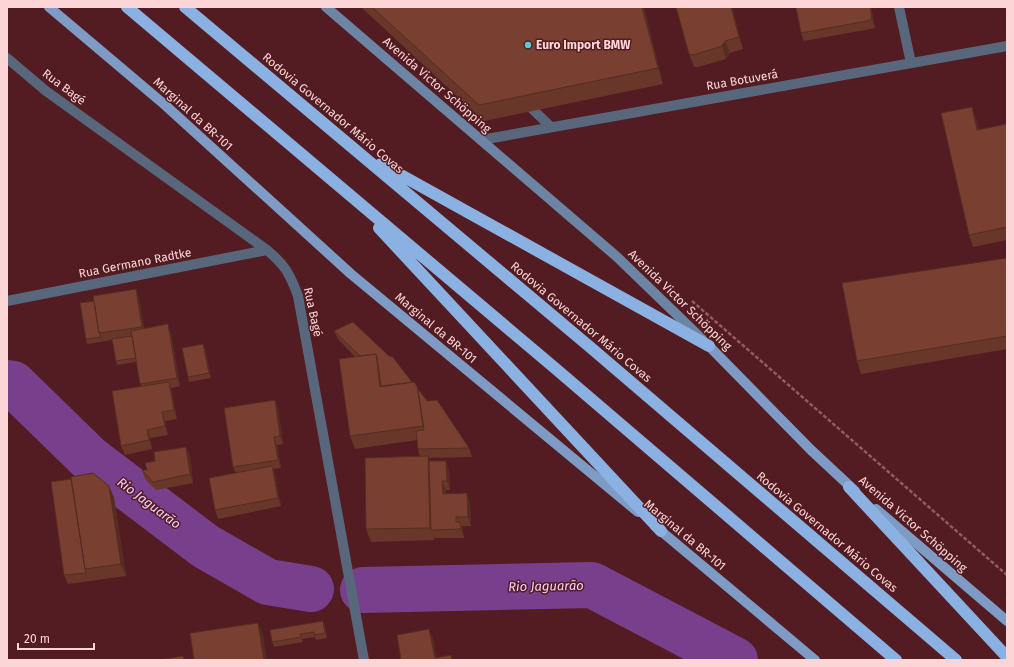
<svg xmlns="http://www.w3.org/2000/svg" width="1014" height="667" viewBox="0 0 1014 667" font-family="'Fira Sans',sans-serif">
<rect width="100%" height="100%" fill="#531c22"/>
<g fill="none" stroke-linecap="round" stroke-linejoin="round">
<path stroke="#783f8d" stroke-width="46" d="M7,383L13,384L89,458L205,546L268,582L311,589
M363,590L592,585L735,660"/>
<path stroke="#8e5d61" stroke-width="2.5" stroke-dasharray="4 2" stroke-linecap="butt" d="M692,301L1007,575"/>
<path stroke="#58677b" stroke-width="10" d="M524,101L551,127"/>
<path stroke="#58677b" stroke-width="10" d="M899,7L911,63
M7,58L46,91L267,250C285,265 290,274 298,296L364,660
M481,140L1007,46
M7,301L267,250"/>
<path stroke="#6d85a5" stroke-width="10" d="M326,7L616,256L702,339"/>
<path stroke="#7d9bc5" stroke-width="10" d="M49,7L165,105L351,274L638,512
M709,346L811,450L855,491
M876,509L1007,621
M655,526L815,660"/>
<path stroke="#8bb0e2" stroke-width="12" d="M127,7L556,369L896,660
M185,7L590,347L956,660
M381,164L709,346
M379,228L661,531
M849,487L1007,657"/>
</g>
<path fill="#68372a" d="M361,7H644L663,84L484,121Z
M732,7L743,49L730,53L726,59L698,67H694L689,54Z
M871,7L875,28L870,29L804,41L801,33Z
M976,119L979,130L1007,124V240L973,247L969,235Z
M1007,258V349L861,374L857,361Z
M136,289L139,298L144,329L171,333L180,386L171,388L177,419L165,421L168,435L150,438L152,449L125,455L121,446L141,386L136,362L117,365L116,361L112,340L87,344L86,339L94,301Z
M334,331L412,382L417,386L418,390L427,401L469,448L472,457L429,458L430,461L449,470L450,490H446V494L470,502L471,526H462L463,531L464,538H434V540L371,542L366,529L420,457L418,449L417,440L355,449L350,436L355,357L338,339Z
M203,344L205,349L211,378L189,382L188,377Z
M275,400L278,409L283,444L277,445L281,468L273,469L275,475L281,506L218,519L215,510L236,473L233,467Z
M186,447L190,456L193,483L156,490L145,479L142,470H147L155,461Z
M109,486L114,498L126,576L68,584L64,575Z
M325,626L327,638L316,640L315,637L302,639L303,642L274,647L272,642Z"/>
<path fill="#552d22" d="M642,7H644L663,84L658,68Z
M731,7H732L743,49L739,37Z
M870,7H871L875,28L872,19Z
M725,41L730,53L726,59L722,46Z
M972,107L976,119L982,143L977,130Z
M136,289L139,298L145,335L142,327Z
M168,324L171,333L180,386L177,378Z
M203,344L205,349L211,378L209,373Z
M376,354L380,366L384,390L380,387Z
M169,382L172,391L177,419L174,410Z
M417,386L421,398L427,439L423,426Z
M275,400L278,409L283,444L280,436Z
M162,412L165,421L168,435L165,426Z
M147,430L150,438L152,449L149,440Z
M274,437L277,445L281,468L278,460Z
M186,447L190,456L193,483L190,474Z
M428,456L433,469L431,530L434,540L430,528Z
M446,461L449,470L450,490L447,481Z
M272,466L275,475L281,506L278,498Z
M442,481L446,490V503L443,494Z
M109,486L114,498L126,576L121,564Z
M467,493L470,502L471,526L468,517Z
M460,522L463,531L464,538L461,529Z
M323,621L325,626L327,638L325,633Z
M258,623L263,635L267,660H264Z
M429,629L433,638L437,660L435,658Z"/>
<path fill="#794031" stroke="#552d22" d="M372,7H642L658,68L479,105Z
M676,7H731L739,37L725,41L722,46L693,55L689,54Z
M796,7H870L872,19L867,21L801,33Z
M972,107L977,130L1007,124V227L969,235L941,113Z
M1007,258V336L857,361L842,283Z
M136,289L142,327L99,333L93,296Z
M94,301L99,333L101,337L86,339L80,303Z
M353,322L390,357L392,356L412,382L381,386L377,357L376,354L360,356L334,331Z
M168,324L177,378L140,384L131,331Z
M132,336L136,358L116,361L112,339Z
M203,344L209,373L188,377L182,348Z
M376,354L380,387L414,382L417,386L423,426L350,436L339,359Z
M169,382L174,410L162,412L165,426L147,430L149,440L121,446L112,391Z
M418,389L427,401L437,400L469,448L418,449L416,431L424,430Z
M275,400L280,436L274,437L278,460L233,467L224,408Z
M186,447L190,474L153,482L142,470H147L145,463L155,461L154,452Z
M428,456L430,528L366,529L365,458Z
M429,461H446L447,481H442L443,494L467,493L468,517H456V522H460L461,529L431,530Z
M272,466L278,498L215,510L209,478Z
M93,473L109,486L121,564L85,569L71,477Z
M71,479L85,569L86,573L64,575L51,482Z
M323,621L325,633L314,635V632L300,634L301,637L272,642L270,630Z
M258,623L264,660H194L190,633Z
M429,629L435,658L451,655L452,660H401L397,635Z
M183,656L184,660H159Z"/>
<circle fill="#52cdce" stroke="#531c22" stroke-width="1.5" cx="528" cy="45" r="4"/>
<g text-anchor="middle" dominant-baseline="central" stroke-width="3" stroke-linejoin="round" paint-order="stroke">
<g font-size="12" font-weight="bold" fill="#fcd6d7" stroke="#531c22" text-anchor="start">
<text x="536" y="45">Euro Import BMW</text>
</g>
<g font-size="12" fill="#fcd6d7" stroke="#531c22">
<text transform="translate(742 80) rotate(-10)">Rua Botuverá</text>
<text transform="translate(437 85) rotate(41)">Avenida Victor Schöpping</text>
<text transform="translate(64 87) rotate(37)">Rua Bagé</text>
<text transform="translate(333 113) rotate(40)">Rodovia Governador Mário Covas</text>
<text transform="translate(193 114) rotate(42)">Marginal da BR-101</text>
<text transform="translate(135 263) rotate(-11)">Rua Germano Radtke</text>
<text transform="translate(680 300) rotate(44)">Avenida Victor Schöpping</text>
<text transform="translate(313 312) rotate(78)">Rua Bagé</text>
<text transform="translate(581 322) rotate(40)">Rodovia Governador Mário Covas</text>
<text transform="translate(436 328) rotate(40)">Marginal da BR-101</text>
<text transform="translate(913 524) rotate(41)">Avenida Victor Schöpping</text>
<text transform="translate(827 532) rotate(40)">Rodovia Governador Mário Covas</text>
<text transform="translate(685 535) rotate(40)">Marginal da BR-101</text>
</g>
<g font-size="13" font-style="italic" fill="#f1d2fd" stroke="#531c22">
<text transform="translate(149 503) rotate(37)">Rio Jaguarão</text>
<text transform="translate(546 586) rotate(-1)">Rio Jaguarão</text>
</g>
</g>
<rect width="1014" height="667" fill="none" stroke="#fcd6d7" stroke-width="16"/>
<path d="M18 643v6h76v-6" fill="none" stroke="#fcd6d7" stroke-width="2"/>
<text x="24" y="643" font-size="12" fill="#fcd6d7" stroke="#531c22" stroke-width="3" paint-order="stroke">20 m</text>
</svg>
